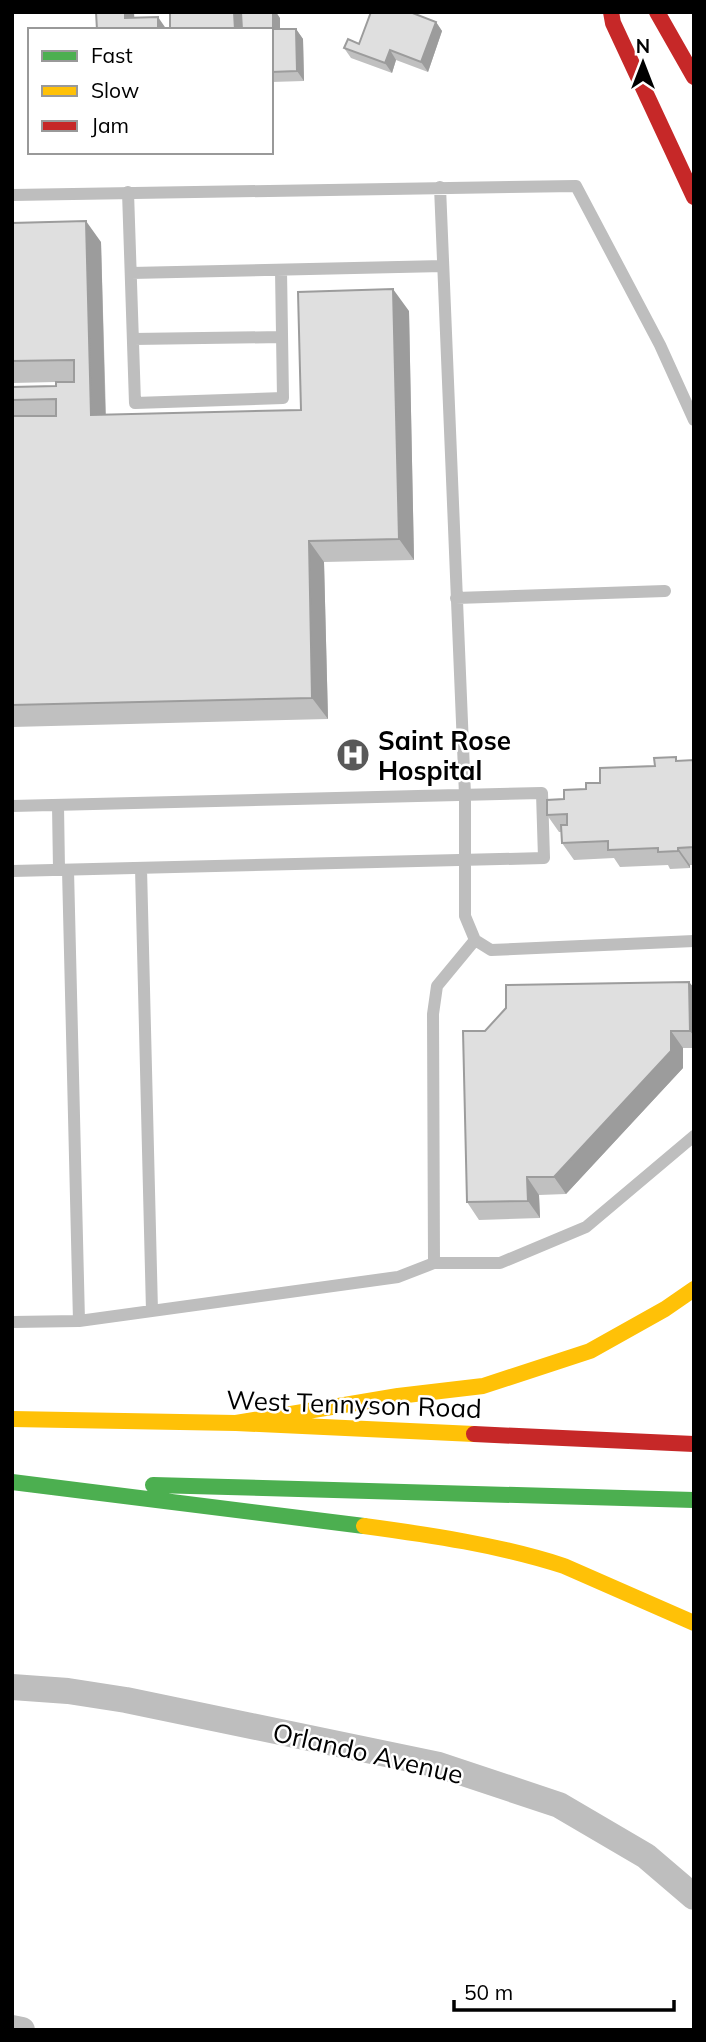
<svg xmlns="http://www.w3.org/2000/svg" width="706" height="2042" viewBox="0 0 706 2042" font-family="Mulish,sans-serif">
<rect width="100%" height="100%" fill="#fff"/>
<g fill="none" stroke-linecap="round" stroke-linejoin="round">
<path stroke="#bebebe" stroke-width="12" d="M440,187L465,795V916L475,940L491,950L694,941
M128,192L135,403L283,398L281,270
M12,195L576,186L660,345L694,420
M131,273L443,266
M133,339L282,337
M456,598L665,591
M58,805L59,870
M12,806L542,793L544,858L12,871
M141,868L152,1311
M68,870L79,1321
M434,1263L433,1014L437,986L475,940
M12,1322L79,1321L398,1277L434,1263H500L586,1227L694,1136"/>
<path stroke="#bebebe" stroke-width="26" d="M12,1687L68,1691L126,1700L439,1765L559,1805L646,1856L694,1897
M12,2028L22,2030"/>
<path stroke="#4caf50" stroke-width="16" d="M12,1482L364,1526
M153,1485L694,1500"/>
<path stroke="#ffc107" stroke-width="16" d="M12,1419L236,1423L474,1434
M236,1423L398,1396L483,1386L590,1351L665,1309L694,1289
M364,1526C431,1535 499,1545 564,1566L694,1623"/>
<path stroke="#c62828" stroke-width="16" d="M611,12L613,23L694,197
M657,12L694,77
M474,1434L694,1444"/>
</g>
<path fill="#c0c0c0" d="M280,18V29H296L303,39L304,81L271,82V30Z
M436,22L442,31L428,72L396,60L392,73L351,58L344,48Z
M12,223L101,242L106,415L301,410L409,311L414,560L324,562L328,719L12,727V400L56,386V382L12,383Z
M678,760H694V865H690V868L670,869L668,865L620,867L614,858L574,860L562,843L561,832H559L547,815L564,799L600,783Z
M689,982L694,988V1048H683V1068L566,1194L539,1195L540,1218L479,1220L467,1202L485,1031Z"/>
<path fill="#9c9c9c" d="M125,12H134L135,30L125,18Z
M234,12H241V30H235Z
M273,12H276L280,18V39L273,29Z
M158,17L167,30H158Z
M436,22L442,31L428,72L421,62Z
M296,29L303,39L304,81L297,71Z
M390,50L396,60L392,73L385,63Z
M86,221L101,242L106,437L91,415Z
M393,289L409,311L414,560L399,539Z
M309,541L324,562L328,719L312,698Z
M678,848L690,865V868L678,851Z
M689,982L694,988V1036L690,1031Z
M671,1031L683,1048V1068L566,1194L554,1177Z
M527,1177L539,1195L540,1218L528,1201Z"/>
<path fill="#dfdfdf" stroke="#9c9c9c" stroke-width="2" d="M96,12H125V18L158,17V30H97Z
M170,12H234L235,30H170Z
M241,12H273V29H296L297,71L271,72V30H242Z
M371,12H410L436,22L421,62L390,50L385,63L344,48L348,39L359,44Z
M86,221L91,415L301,410L298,292L393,289L399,539L309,541L312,698L12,705V416H56V399L12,400V387L56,386V382H74V360L12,361V223Z
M676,757V761L694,760V847L678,848V851L658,852V848L608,850V841L562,843L561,825H567V814L547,815V800L564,799V790L586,789V783H600V768L655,766L654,758Z
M689,982L690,1031H671V1051L554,1177H527L528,1201L467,1202L463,1031H485L506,1008V985Z"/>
<defs>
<symbol id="hospital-disc" viewBox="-11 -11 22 22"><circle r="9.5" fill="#595959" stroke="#fff"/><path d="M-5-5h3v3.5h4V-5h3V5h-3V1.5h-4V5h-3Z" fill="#fff"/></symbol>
</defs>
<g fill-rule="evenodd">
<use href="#hospital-disc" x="334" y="736" width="38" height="38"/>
</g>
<g text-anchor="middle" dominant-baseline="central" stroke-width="5" stroke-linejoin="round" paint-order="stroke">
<g font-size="26" font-weight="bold" fill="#000" stroke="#fff" text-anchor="start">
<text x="378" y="740">Saint Rose<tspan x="378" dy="30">Hospital</tspan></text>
</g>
<g font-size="26" fill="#000" stroke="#fff">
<text transform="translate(354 1404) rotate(2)">West Tennyson Road</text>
<text transform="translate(368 1753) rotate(13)">Orlando Avenue</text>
</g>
</g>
<rect width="706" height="2042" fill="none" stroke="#000000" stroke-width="28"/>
<rect x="28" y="28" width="245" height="126" fill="#ffffff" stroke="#999999" stroke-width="2"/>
<rect x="42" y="51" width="35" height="10" fill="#4caf50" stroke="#999999" stroke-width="2"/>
<text x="91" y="63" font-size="21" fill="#000000">Fast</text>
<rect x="42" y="86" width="35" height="10" fill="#ffc107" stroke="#999999" stroke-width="2"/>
<text x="91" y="98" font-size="21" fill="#000000">Slow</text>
<rect x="42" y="121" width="35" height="10" fill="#c62828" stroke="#999999" stroke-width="2"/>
<text x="91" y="133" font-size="21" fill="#000000">Jam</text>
<g transform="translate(643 63)" stroke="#ffffff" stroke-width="5" paint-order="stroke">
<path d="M0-5L12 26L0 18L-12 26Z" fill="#000000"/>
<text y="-10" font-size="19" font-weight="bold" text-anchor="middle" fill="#000000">N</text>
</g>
<path d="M454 2000v10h220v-10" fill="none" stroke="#000000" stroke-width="3.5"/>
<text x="464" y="2000" font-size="21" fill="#000000" stroke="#ffffff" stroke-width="5" paint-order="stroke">50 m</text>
</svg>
